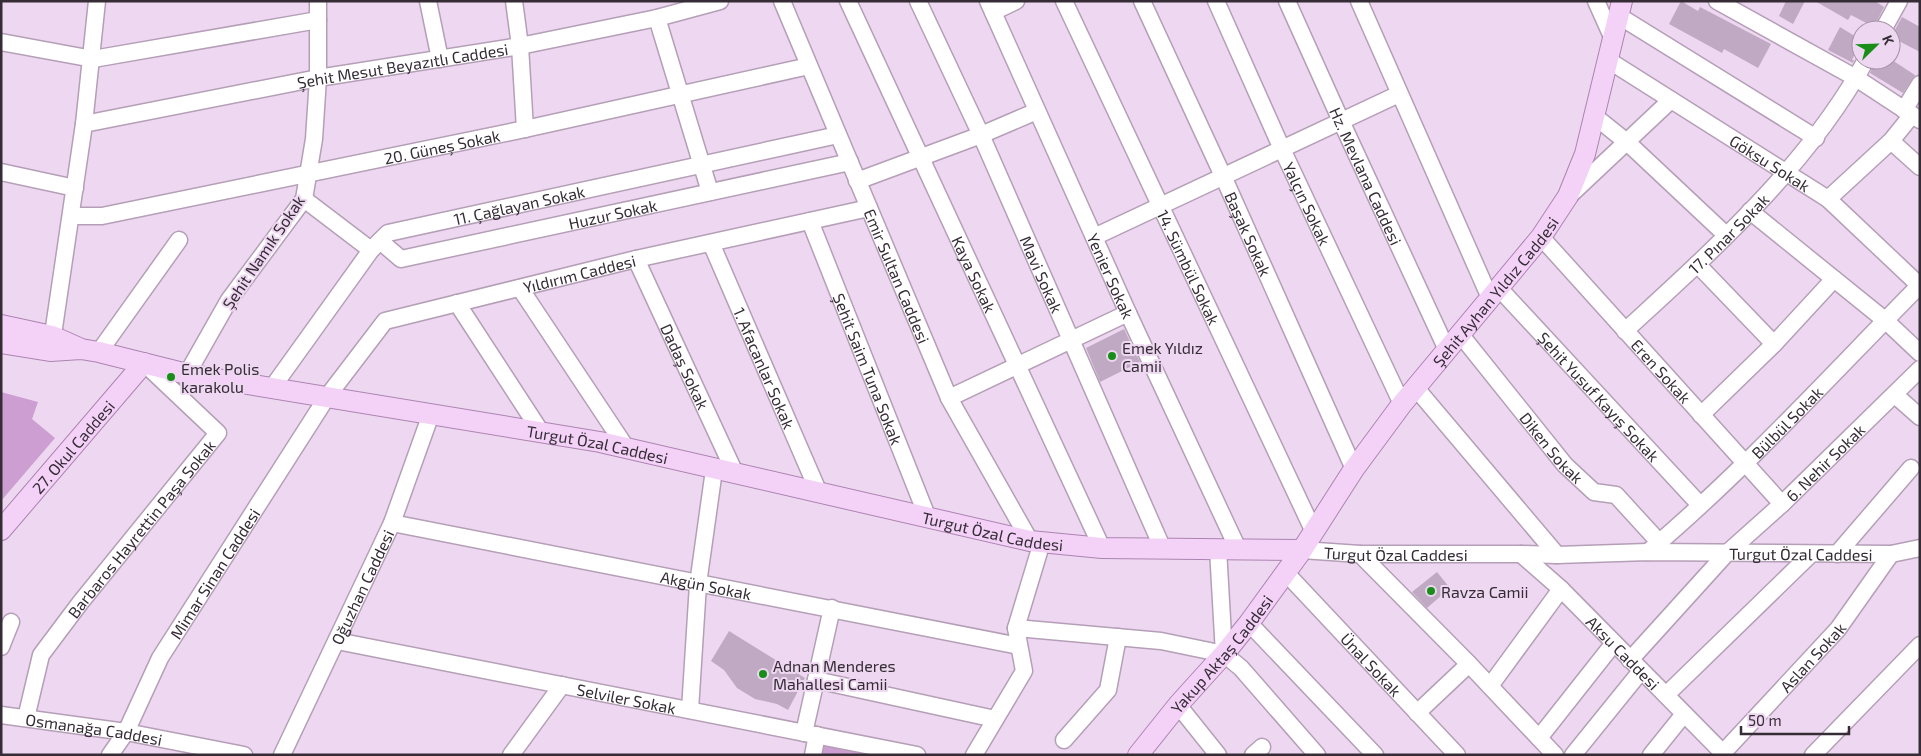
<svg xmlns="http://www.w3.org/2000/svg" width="1921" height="756" viewBox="0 0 1921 756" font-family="'Exo 2',sans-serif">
<rect width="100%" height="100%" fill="#eed7f1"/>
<path fill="#cc9ed1" d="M1,392L38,402L32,419L55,438L1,501Z
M822,740L888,755H819Z"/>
<path fill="#c0aac3" d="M1681,1L1698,11L1700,7L1771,44L1758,68L1724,49L1722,53L1669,24Z
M1786,1H1805L1793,24L1779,16Z
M1815,1H1875L1884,7L1874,27L1851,15L1848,20Z
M1902,17L1920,27V52L1891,37Z
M1840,27L1861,40L1852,60H1854L1853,63L1828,50Z
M1876,60H1892L1915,75L1903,93L1870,73Z
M1124,329L1140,362L1100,382L1086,348Z
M1437,572L1450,588L1427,608L1412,592Z
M729,631L805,678L788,710L777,704L755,699L737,688L724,670L711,661Z"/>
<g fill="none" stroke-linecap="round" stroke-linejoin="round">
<defs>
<g id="minor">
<path d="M428,1L440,59"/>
<path d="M514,1L520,46L525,129"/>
<path id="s1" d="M782,1L949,398L1030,541"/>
<path id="s2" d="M848,1L1102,548"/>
<path id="s3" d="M918,1L981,135L1162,547"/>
<path id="s4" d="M988,1L1128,313L1238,549"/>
<path id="s5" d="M1064,1L1314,532"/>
<path id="s6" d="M1142,1L1223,176L1354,469"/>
<path id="s7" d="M1216,1L1282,149L1402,404"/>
<path id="s8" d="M1287,1L1341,121L1447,350"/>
<path d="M1359,1L1490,298"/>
<path d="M1596,1L1613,39"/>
<path d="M1717,1L1856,78L1920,120"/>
<path d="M993,12L1016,1"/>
<path d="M1619,16L1816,138"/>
<path d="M657,18L710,192"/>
<path d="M1883,30L1899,1"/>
<path d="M1,42L93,59L318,20"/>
<path id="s9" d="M1608,60L1828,199L1919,285"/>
<path d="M1904,110L1920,84"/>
<path d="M1593,115L1628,143L1726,235"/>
<path id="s10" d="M84,124L318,78L520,46L657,18L720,1"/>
<path d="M1891,141L1920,167"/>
<path d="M1,172L75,188"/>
<path d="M857,181L981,135L1037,111"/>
<path d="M1569,196L1671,100"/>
<path d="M304,199L371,250"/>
<path d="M1828,199L1891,141L1912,115"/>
<path d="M1750,211L1886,321L1920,353"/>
<path id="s11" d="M71,216H102L525,129L809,66"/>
<path id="s12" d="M810,221L927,516"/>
<path d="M1094,237L1399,94"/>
<path id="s13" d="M1541,237L1782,504"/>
<path id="s14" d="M380,241L401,259L850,162"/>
<path id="s15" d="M711,243L819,493"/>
<path id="s16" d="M636,259L735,473"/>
<path d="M1697,264L1774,344"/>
<path id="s17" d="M1498,287L1700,505"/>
<path d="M520,288L627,449"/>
<path d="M457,303L541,432"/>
<path id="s18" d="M1625,331C1715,248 1806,168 1866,60"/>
<path id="s19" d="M1460,334L1565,465L1594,492L1616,495L1659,542"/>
<path d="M51,348L84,124L97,1"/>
<path d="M99,352L179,240"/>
<path d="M187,374L229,300L304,199L314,139L318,78V1"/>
<path d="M1415,387L1557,555"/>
<path id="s20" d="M272,388L371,250L388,233L838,135"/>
<path d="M1895,395L1920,417"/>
<path d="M949,398L1128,313"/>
<path d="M1701,415L1774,344L1834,279"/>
<path id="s21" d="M392,523L1019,646"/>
<path d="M1218,549L1224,654"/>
<path id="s22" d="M1302,550L1360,554H1521L1557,555L1648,552L1891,554L1920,548"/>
<path id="s23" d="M1648,552C1745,470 1831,375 1920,285"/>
<path d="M1360,554L1469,664L1555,755"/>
<path id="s24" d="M1521,554L1561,589L1725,755"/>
<path d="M1837,554L1911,468"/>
<path id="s25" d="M1286,573L1457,755"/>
<path d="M1249,623L1375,755"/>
<path d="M1016,628L1161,641L1224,654L1241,668L1317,755"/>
<path id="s26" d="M337,641L917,755"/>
<path d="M1,647L11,622"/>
<path id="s27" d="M1630,660L1726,554L1782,504L1920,369"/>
<path d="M816,680L995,719"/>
<path d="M1490,686L1561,589"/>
<path d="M1666,695L1811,554"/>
<path d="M1178,705L1218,755"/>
<path d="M690,710L698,584L714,470"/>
<path d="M1417,713L1469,664"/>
<path id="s28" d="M1,715L126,732L244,755"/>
<path id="s29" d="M26,718L41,655L80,603L218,433L144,363"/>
<path d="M804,733L832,608"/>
<path d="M1539,738L1614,643"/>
<path d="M1064,740L1108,690L1118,637"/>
<path id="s30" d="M110,755L126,732L160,658L327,397L385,321L636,259L869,208"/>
<path id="s31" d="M282,755L392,523L431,414"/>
<path d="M511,755L562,685"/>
<path d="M813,755L817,735"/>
<path d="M974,755L1024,671L1016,628L1042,542"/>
<path d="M1253,755L1262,747"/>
<path d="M1573,755L1641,671"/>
<path d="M1651,755L1684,714"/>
<path id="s32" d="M1721,755L1838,629L1891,554"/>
<path d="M1813,755L1920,645"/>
</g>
<g id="major">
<path d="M1,325L52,336L79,348"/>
<path id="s33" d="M1,343L50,351L81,349L99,352L187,374L600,442L1030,541L1102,548L1302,550"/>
<path id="s34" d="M1,530L144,363"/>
<path id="s35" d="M1138,755L1178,705L1224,654L1249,623L1302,550L1354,469L1402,404L1541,237L1568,196L1585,154L1622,1"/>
</g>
</defs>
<use href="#minor" stroke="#b59fb7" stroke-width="19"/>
<use href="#major" stroke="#ac84b1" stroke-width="22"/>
<use href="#minor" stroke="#fff" stroke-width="16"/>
<use href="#major" stroke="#f4d2f8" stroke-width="20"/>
</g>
<g fill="#188e18" stroke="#eed7f1" stroke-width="2">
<circle cx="1112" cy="356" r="5"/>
<circle cx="171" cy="377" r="5"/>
<circle cx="1431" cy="591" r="5"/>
<circle cx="763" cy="674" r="5"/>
</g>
<g text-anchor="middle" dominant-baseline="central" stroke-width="4" stroke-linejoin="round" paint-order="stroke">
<g font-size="16" fill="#352c36" stroke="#eed7f1">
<text stroke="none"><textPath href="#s10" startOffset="324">Şehit Mesut Beyazıtlı Caddesi</textPath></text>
<text stroke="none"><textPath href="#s11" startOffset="378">20. Güneş Sokak</textPath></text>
<text stroke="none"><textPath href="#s9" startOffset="192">Göksu Sokak</textPath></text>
<text stroke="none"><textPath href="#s8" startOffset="192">Hz. Mevlana Caddesi</textPath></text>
<text stroke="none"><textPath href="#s7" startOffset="222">Yalçın Sokak</textPath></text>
<text stroke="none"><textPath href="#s20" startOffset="328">11. Çağlayan Sokak</textPath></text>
<text stroke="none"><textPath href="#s14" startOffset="244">Huzur Sokak</textPath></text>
<text stroke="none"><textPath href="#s18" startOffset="142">17. Pınar Sokak</textPath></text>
<text stroke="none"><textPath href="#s6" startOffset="256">Başak Sokak</textPath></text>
<text transform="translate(263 252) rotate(-56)">Şehit Namık Sokak</text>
<text stroke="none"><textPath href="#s5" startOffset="294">14. Sümbül Sokak</textPath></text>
<text stroke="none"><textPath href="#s30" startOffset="715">Yıldırım Caddesi</textPath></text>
<text stroke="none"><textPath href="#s3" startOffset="300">Mavi Sokak</textPath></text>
<text stroke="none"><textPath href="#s1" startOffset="298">Emir Sultan Caddesi</textPath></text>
<text stroke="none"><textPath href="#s2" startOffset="301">Kaya Sokak</textPath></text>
<text stroke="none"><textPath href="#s4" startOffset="301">Yenier Sokak</textPath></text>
<text stroke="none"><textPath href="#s35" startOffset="586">Şehit Ayhan Yıldız Caddesi</textPath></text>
<text stroke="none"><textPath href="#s16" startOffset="118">Dadaş Sokak</textPath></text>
<text stroke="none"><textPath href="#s15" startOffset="136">1. Afacanlar Sokak</textPath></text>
<text stroke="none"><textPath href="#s12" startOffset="159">Şehit Saim Tuna Sokak</textPath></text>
<text stroke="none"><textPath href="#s13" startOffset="180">Eren Sokak</textPath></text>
<text stroke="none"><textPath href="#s17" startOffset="149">Şehit Yusuf Kayış Sokak</textPath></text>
<text stroke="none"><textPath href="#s23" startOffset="190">Bülbül Sokak</textPath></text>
<text stroke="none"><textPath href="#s33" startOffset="606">Turgut Özal Caddesi</textPath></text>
<text stroke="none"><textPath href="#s34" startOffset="110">27. Okul Caddesi</textPath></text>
<text stroke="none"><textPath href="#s19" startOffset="146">Diken Sokak</textPath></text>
<text stroke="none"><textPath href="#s27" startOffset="278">6. Nehir Sokak</textPath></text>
<text stroke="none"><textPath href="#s29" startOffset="226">Barbaros Hayrettin Paşa Sokak</textPath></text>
<text stroke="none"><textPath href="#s33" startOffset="1011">Turgut Özal Caddesi</textPath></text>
<text stroke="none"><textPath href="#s22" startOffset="94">Turgut Özal Caddesi</textPath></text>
<text stroke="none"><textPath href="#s22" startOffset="499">Turgut Özal Caddesi</textPath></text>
<text stroke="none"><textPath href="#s30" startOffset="210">Mimar Sinan Caddesi</textPath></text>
<text stroke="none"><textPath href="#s21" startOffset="320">Akgün Sokak</textPath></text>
<text stroke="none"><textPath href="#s31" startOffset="186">Oğuzhan Caddesi</textPath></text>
<text stroke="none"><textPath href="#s35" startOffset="131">Yakup Aktaş Caddesi</textPath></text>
<text stroke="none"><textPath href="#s24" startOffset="142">Aksu Caddesi</textPath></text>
<text stroke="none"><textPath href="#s32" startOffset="134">Aslan Sokak</textPath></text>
<text stroke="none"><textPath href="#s25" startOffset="125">Ünal Sokak</textPath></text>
<text stroke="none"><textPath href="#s26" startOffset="295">Selviler Sokak</textPath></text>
<text stroke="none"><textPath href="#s28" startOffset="94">Osmanağa Caddesi</textPath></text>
</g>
<g font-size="16" fill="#352c36" stroke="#eed7f1" text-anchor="start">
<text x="1122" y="347">Emek Yıldız<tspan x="1122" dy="18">Camii</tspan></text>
<text x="181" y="368">Emek Polis<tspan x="181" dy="18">karakolu</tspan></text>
<text x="1441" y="591">Ravza Camii</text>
<text x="773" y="665">Adnan Menderes<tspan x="773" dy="18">Mahallesi Camii</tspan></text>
</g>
</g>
<rect width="1921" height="756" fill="none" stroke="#352c36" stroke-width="5"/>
<g transform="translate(1876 45) rotate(67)"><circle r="24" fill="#eed7f1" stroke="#a493a6"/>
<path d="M0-4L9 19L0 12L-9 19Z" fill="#188e18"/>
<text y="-8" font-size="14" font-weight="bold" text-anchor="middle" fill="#352c36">K</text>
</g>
<path d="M1741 726v8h108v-8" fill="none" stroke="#352c36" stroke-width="2.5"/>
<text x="1748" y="726" font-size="15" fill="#352c36" stroke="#eed7f1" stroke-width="4" paint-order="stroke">50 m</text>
</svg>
